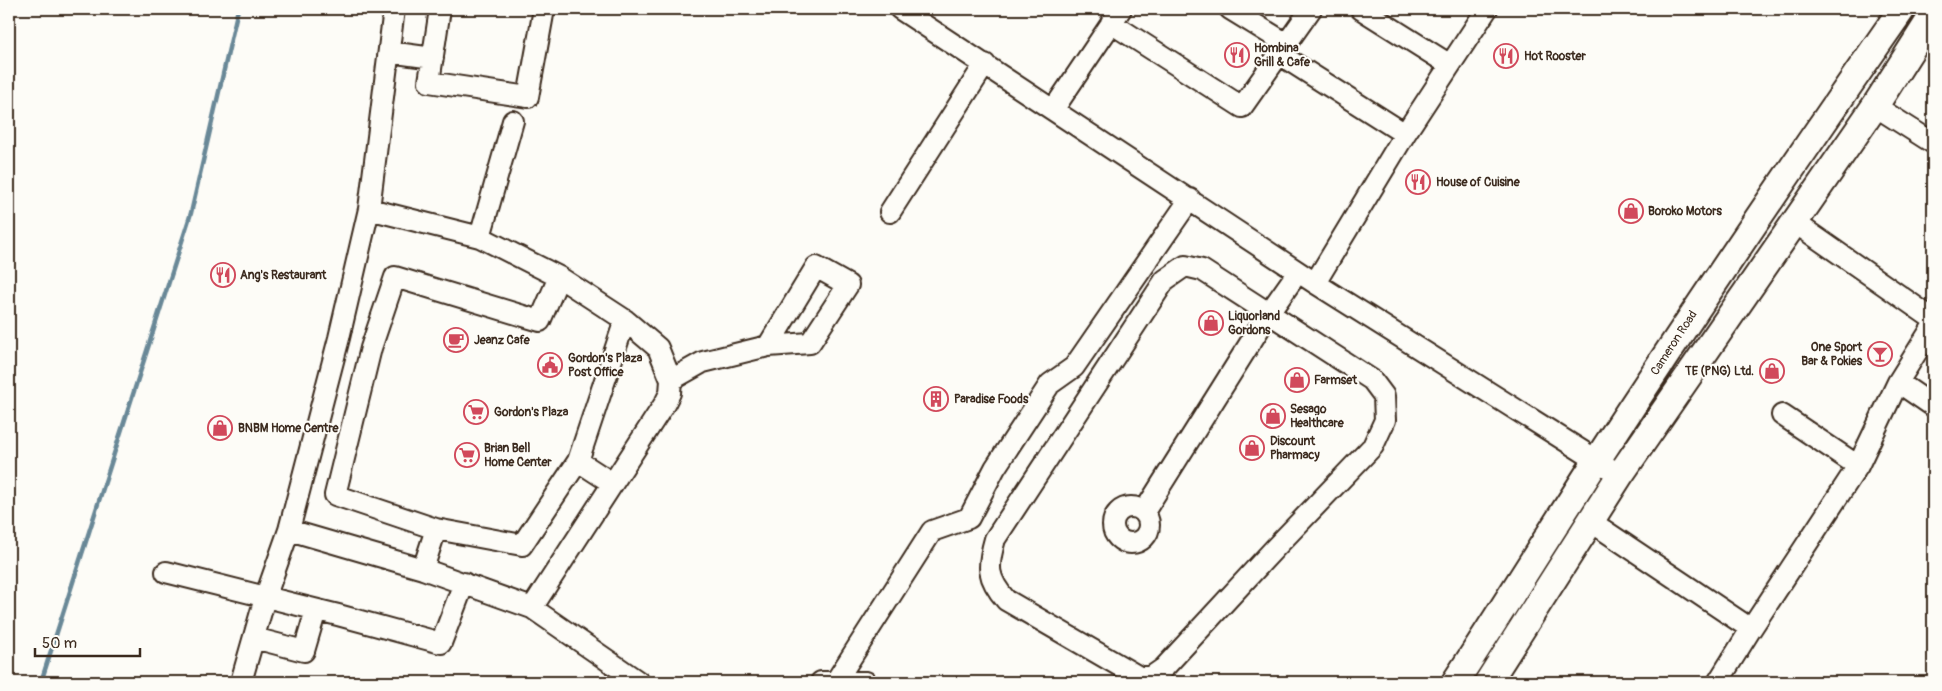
<svg xmlns="http://www.w3.org/2000/svg" width="1942" height="691" viewBox="0 0 1942 691" font-family="Pangolin,sans-serif">
<rect width="100%" height="100%" fill="#fdfcf7"/>
<filter id="ink" filterUnits="userSpaceOnUse"><feTurbulence type="fractalNoise" baseFrequency=".02" numOctaves="2"/><feDisplacementMap in="SourceGraphic" scale="10" xChannelSelector="R" yChannelSelector="G"/><feConvolveMatrix kernelMatrix="1 2 1 2 8 2 1 2 1" color-interpolation-filters="sRGB"/></filter>
<g filter="url(#ink)">
<g fill="none" stroke-linecap="round" stroke-linejoin="round">
<path stroke="#698897" stroke-width="4.5" d="M41,682L191,213L238,9"/>
<defs>
<path id="minor" d="M440,9L429,82L528,97L544,9
M900,9L1315,283L1620,475
M1230,9L1287,44
M1361,9L1450,65
M1111,23L1242,107L1311,9
M389,52L433,58
M1279,54L1405,134
M1875,106L1933,143
M1053,110L1121,9
M369,209L480,237L559,277L625,320L658,348L671,380L670,393L665,403L532,608
M890,212L985,64
M1794,222L1933,319
M480,237L513,121
M1185,266L1202,270L1372,380L1384,396L1385,420L1373,446L1275,548L1164,668L1151,677H1139L1006,600C987,578 987,567 995,539L1165,280Z
M1315,283L1405,134L1487,9
M671,380L703,362L768,346L816,267L848,285L810,343L768,346
M1898,382L1933,406
M1782,415L1858,466
M612,483L578,461L625,320
M1113 525a18 18 0 1 1 36 0a18 18 0 1 1-36 0Z
M1144,512L1269,313L1298,272
M1590,521L1751,629
M436,529L335,495L371,348L395,277L540,321L559,277
M289,530L423,569L532,608L639,682
M423,569L436,529L522,545L578,461
M166,572L338,615L441,643L464,583
M254,638L304,651L316,610
M836,681L932,531L969,518L995,468L1050,384L1074,367L1190,199
M241,682L265,598L289,530L339,338L369,209L394,9
M821,682H866
M1718,682L1751,629L1858,466L1898,382L1933,326"/>
<path id="major" d="M1455,682C1503,609 1549,534 1597,460C1696,308 1798,158 1902,9
M1488,682L1620,475L1875,106L1933,15"/>
</defs>
<use href="#minor" stroke="#3b2a1e" stroke-width="24"/>
<use href="#major" stroke="#3b2a1e" stroke-width="30"/>
<use href="#minor" stroke="#fdfcf7" stroke-width="20"/>
<use href="#major" stroke="#fdfcf7" stroke-width="26"/>
</g>
</g>
<defs>
<symbol id="restaurant-ring" viewBox="-11 -11 22 22"><circle r="9.5" fill="#fdfcf7" stroke="#d1495b" stroke-width="1.5"/><path d="M-5-6h1v4h1v-4h1v4h1v-4h1v5L-1.5 .5V6h-2V.5L-5-1ZM5-6V6H3V1.5H1.5Q1.5-4 5-6Z" fill="#d1495b"/></symbol>
<symbol id="shop-ring" viewBox="-11 -11 22 22"><circle r="9.5" fill="#fdfcf7" stroke="#d1495b" stroke-width="1.5"/><path d="M-5-2.5h2.3a2.7 3.5 0 0 1 5.4 0H5L5.5 6h-11ZM-1.5-2.5h3a1.5 2.3 0 0 0-3 0Z" fill="#d1495b"/></symbol>
<symbol id="cafe-ring" viewBox="-11 -11 22 22"><circle r="9.5" fill="#fdfcf7" stroke="#d1495b" stroke-width="1.5"/><path d="M-5.5-4.5H6V0H3Q3 3.5 0 3.5H-2.5Q-5.5 3.5-5.5 0ZM3-3.2v2h1.7v-2ZM-6 4.5H4V6H-6Z" fill="#d1495b"/></symbol>
<symbol id="bar-ring" viewBox="-11 -11 22 22"><circle r="9.5" fill="#fdfcf7" stroke="#d1495b" stroke-width="1.5"/><path d="M-6-5H6L.8 .8V4.5H3.5V6h-7V4.5H-.8V.8Z" fill="#d1495b"/></symbol>
<symbol id="civic-ring" viewBox="-11 -11 22 22"><circle r="9.5" fill="#fdfcf7" stroke="#d1495b" stroke-width="1.5"/><path d="M-.6-6.5H3V-4.5H.6V-3L4-1V1h2V6H-6V1h2V-1L-.6-3ZM-1.2 2.5V6h2.4V2.5Z" fill="#d1495b"/></symbol>
<symbol id="building-ring" viewBox="-11 -11 22 22"><circle r="9.5" fill="#fdfcf7" stroke="#d1495b" stroke-width="1.5"/><path d="M-4-6H4V6H1V3H-1V6H-4ZM-2.5-4.3h1.7v1.8h-1.7ZM.8-4.3h1.7v1.8H.8ZM-2.5-1h1.7V.8h-1.7ZM.8-1h1.7V.8H.8Z" fill="#d1495b"/></symbol>
<symbol id="supermarket-ring" viewBox="-11 -11 22 22"><circle r="9.5" fill="#fdfcf7" stroke="#d1495b" stroke-width="1.5"/><path d="M-6-5.5h2.5l.6 2H6L4.5 2H-2.5L-4.4-4H-6ZM-1.5 3.2a1.3 1.3 0 1 0 .1 0ZM3 3.2a1.3 1.3 0 1 0 .1 0Z" fill="#d1495b"/></symbol>
</defs>
<g fill-rule="evenodd">
<use href="#restaurant-ring" x="1223" y="41" width="28" height="28"/>
<use href="#restaurant-ring" x="1492" y="42" width="28" height="28"/>
<use href="#restaurant-ring" x="1404" y="168" width="28" height="28"/>
<use href="#shop-ring" x="1617" y="197" width="28" height="28"/>
<use href="#restaurant-ring" x="209" y="261" width="28" height="28"/>
<use href="#shop-ring" x="1197" y="309" width="28" height="28"/>
<use href="#cafe-ring" x="442" y="326" width="28" height="28"/>
<use href="#bar-ring" x="1866" y="340" width="28" height="28"/>
<use href="#civic-ring" x="536" y="351" width="28" height="28"/>
<use href="#shop-ring" x="1758" y="357" width="28" height="28"/>
<use href="#shop-ring" x="1283" y="366" width="28" height="28"/>
<use href="#building-ring" x="922" y="385" width="28" height="28"/>
<use href="#supermarket-ring" x="462" y="398" width="28" height="28"/>
<use href="#shop-ring" x="1259" y="402" width="28" height="28"/>
<use href="#shop-ring" x="206" y="414" width="28" height="28"/>
<use href="#shop-ring" x="1238" y="434" width="28" height="28"/>
<use href="#supermarket-ring" x="453" y="441" width="28" height="28"/>
</g>
<g text-anchor="middle" dominant-baseline="central" stroke-width="4" stroke-linejoin="round" paint-order="stroke">
<g font-size="12" font-weight="bold" fill="#3b2a1e" stroke="#fdfcf7" text-anchor="start">
<text x="1254" y="48">Hombina<tspan x="1254" dy="14">Grill &amp; Cafe</tspan></text>
<text x="1524" y="56">Hot Rooster</text>
<text x="1436" y="182">House of Cuisine</text>
<text x="1648" y="211">Boroko Motors</text>
<text x="240" y="275">Ang's Restaurant</text>
<text x="1228" y="316">Liquorland<tspan x="1228" dy="14">Gordons</tspan></text>
<text x="474" y="340">Jeanz Cafe</text>
<text x="1862" y="347" text-anchor="end">One Sport<tspan x="1862" dy="14">Bar &amp; Pokies</tspan></text>
<text x="568" y="358">Gordon's Plaza<tspan x="568" dy="14">Post Office</tspan></text>
<text x="1754" y="371" text-anchor="end">TE (PNG) Ltd.</text>
<text x="1314" y="380">Farmset</text>
<text x="954" y="399">Paradise Foods</text>
<text x="1290" y="409">Sesago<tspan x="1290" dy="14">Healthcare</tspan></text>
<text x="494" y="412">Gordon's Plaza</text>
<text x="238" y="428">BNBM Home Centre</text>
<text x="1270" y="441">Discount<tspan x="1270" dy="14">Pharmacy</tspan></text>
<text x="484" y="448">Brian Bell<tspan x="484" dy="14">Home Center</tspan></text>
</g>
<g font-size="12" fill="#3b2a1e" stroke="#fdfcf7">
<text transform="translate(1674 343) rotate(-57)">Cameron Road</text>
</g>
</g>
<rect width="1942" height="691" fill="none" stroke="#fdfcf7" stroke-width="30"/>
<rect x="15" y="15" width="1912" height="661" fill="none" stroke="#3b2a1e" stroke-width="2" filter="url(#ink)"/>
<path d="M35 648v8h105v-8" fill="none" stroke="#3b2a1e" stroke-width="2.5"/>
<text x="42" y="648" font-size="15" fill="#3b2a1e" stroke="#fdfcf7" stroke-width="4" paint-order="stroke">50 m</text>
</svg>
